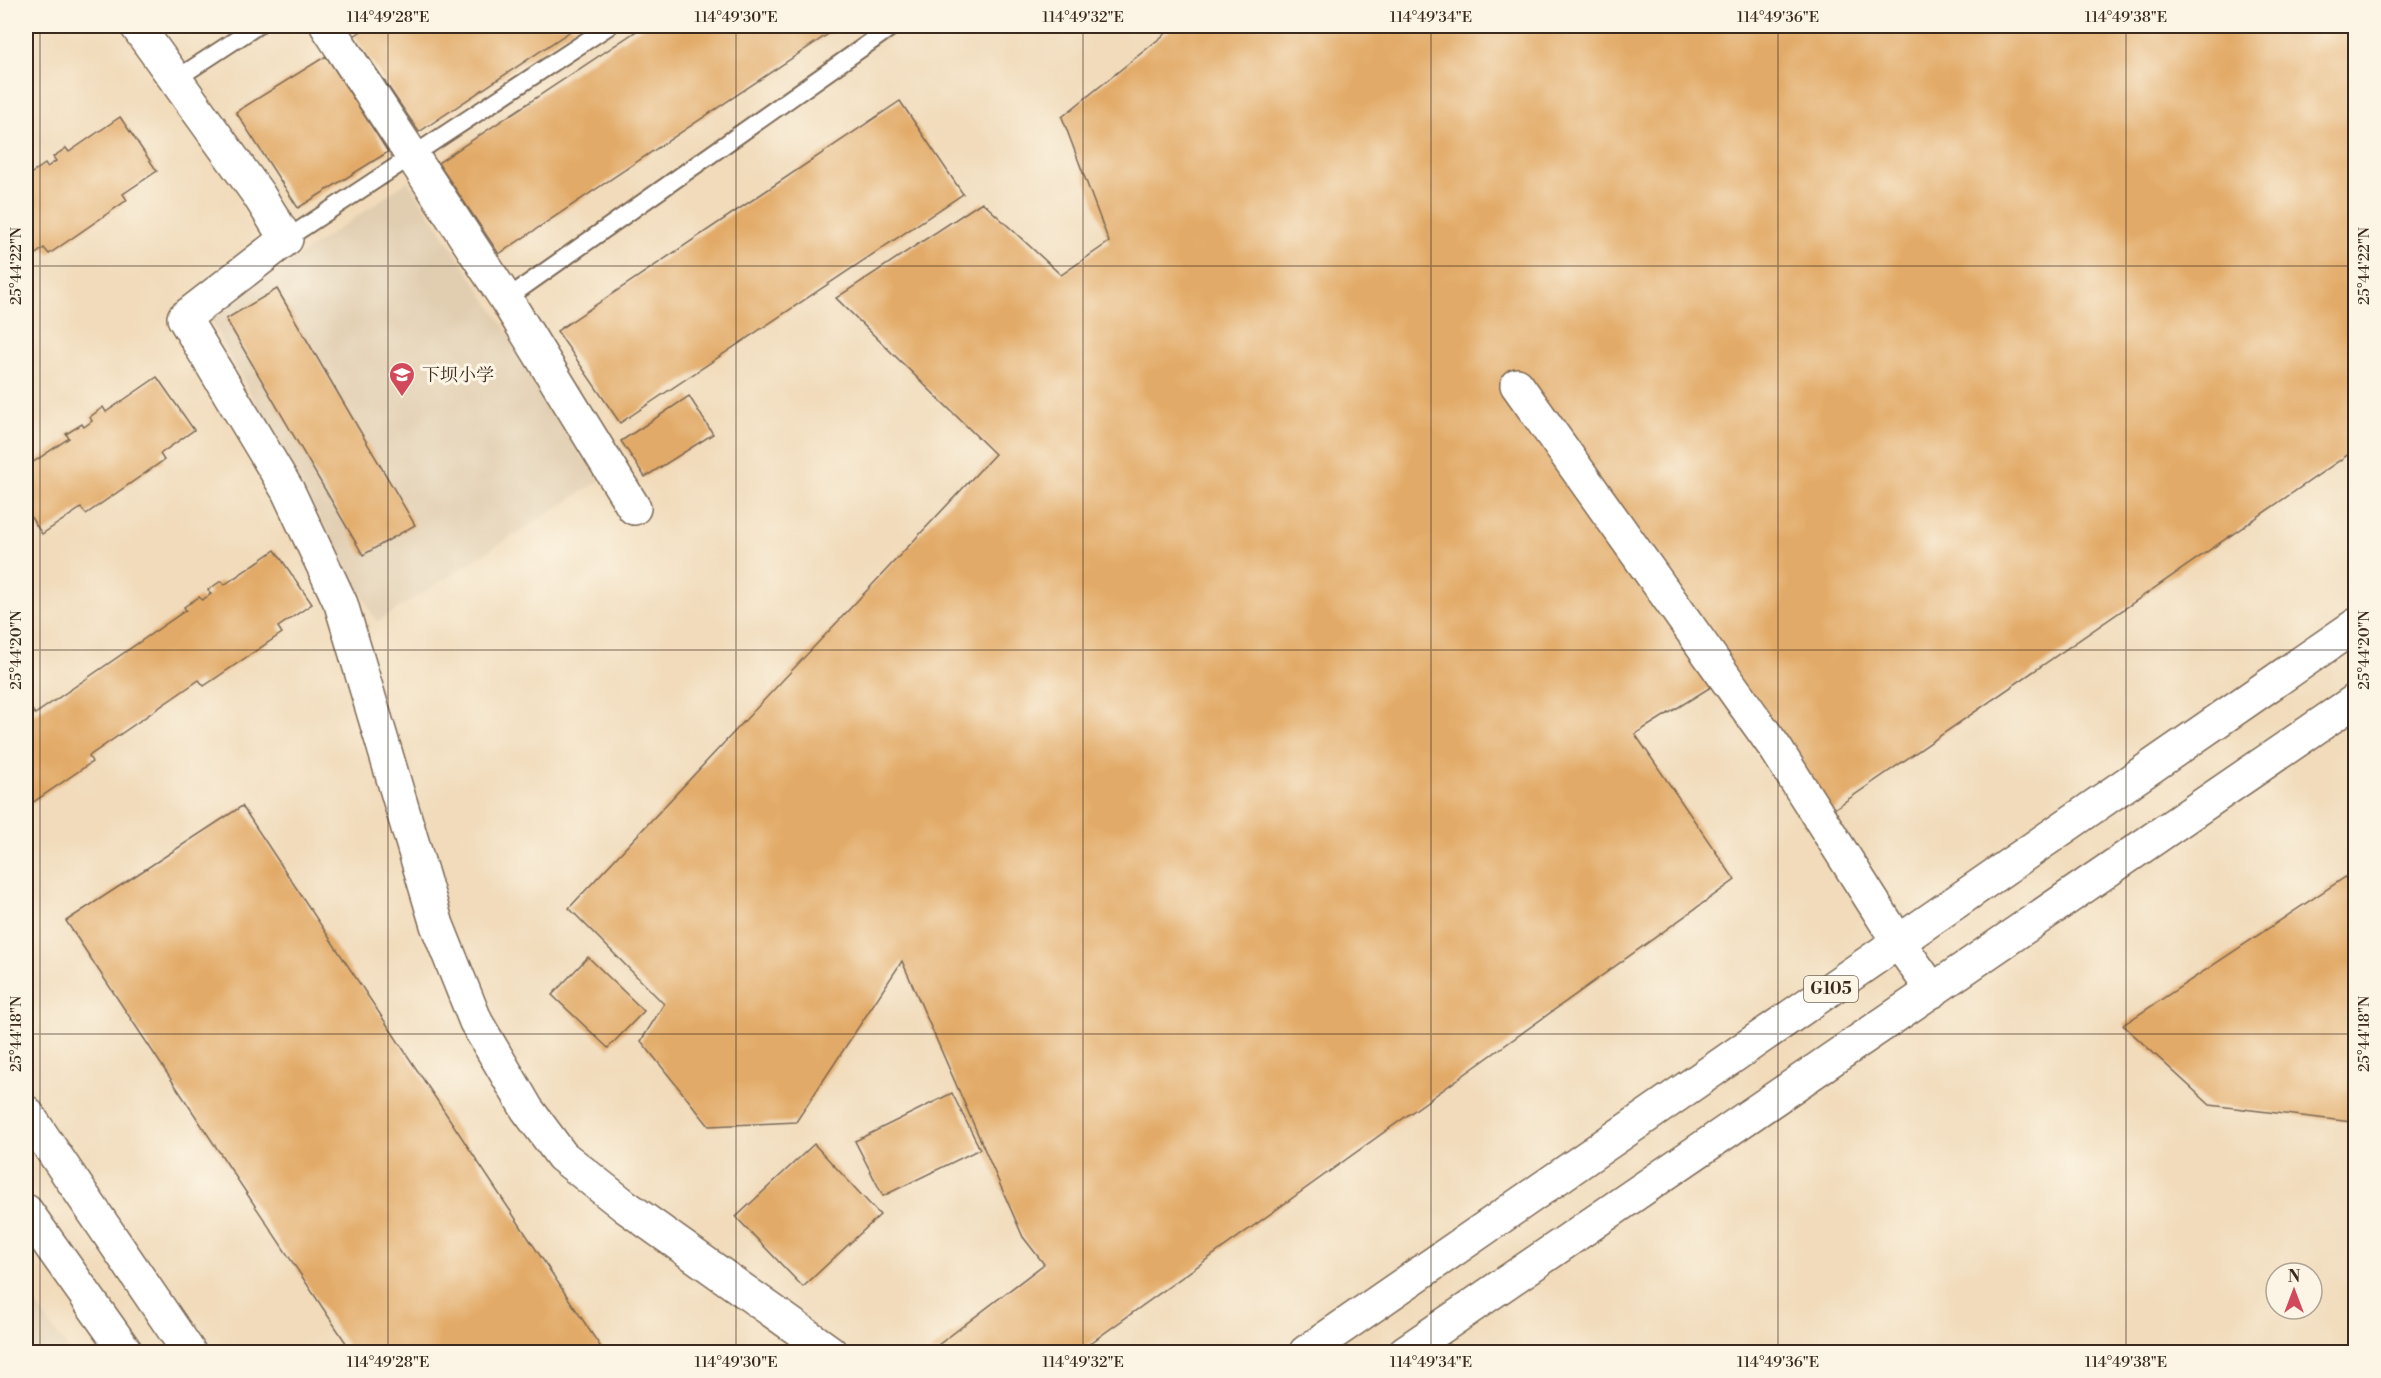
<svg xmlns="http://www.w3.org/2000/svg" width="2381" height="1378" viewBox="0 0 2381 1378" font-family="'Libre Bodoni','Noto Serif SC',serif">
<rect width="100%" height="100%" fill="#fcf5e5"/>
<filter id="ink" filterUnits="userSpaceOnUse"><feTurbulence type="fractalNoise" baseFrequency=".0167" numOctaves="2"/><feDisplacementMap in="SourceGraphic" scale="12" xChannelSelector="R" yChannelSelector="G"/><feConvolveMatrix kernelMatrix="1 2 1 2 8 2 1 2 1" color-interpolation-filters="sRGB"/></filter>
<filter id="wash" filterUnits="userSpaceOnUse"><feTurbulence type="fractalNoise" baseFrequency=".008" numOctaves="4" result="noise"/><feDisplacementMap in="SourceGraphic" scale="24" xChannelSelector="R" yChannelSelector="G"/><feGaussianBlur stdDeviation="1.35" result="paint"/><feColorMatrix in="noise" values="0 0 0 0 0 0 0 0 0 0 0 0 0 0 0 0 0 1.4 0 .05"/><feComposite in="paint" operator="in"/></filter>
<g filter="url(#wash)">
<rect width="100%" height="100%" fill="#f1dbbb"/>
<path fill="#e1ceb1" d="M408,181L604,478L377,622L209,318Z
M26,1291L70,1352H26Z"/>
<g id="blocks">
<path fill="#e2aa67" d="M369,26H578L419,132L354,36Z
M644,26H840L499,254L438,163Z
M1175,26H2356V449L1808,827L1714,685L1635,734L1735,880L1078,1352H929L1044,1264L1023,1237L902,961L796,1122L709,1126L641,1041L664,1004L569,908L995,454L836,298L982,202L1061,275L1109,242L1062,117Z
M326,56L388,152L298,208L236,112Z
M900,101L963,194L620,423L557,331Z
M120,117L157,171L123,194L127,200L49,254L44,248L26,261V182L32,178L29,175L45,164L47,167L56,161L53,157L66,148L69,152Z
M277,289L415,525L363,555L226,319Z
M157,377L194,430L160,454L164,460L86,514L81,508L42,534L26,510V467L69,438L66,434L82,424L84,427L92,421L90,417L103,407L106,412Z
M689,396L713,434L645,477L621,441Z
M275,550L312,604L278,627L282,633L204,686L199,680L89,756L92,762L26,807V714L32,710L35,714L186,610L184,607L199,597L202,600L211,594L208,590L221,581L224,585Z
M242,806L604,1352H352L66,921Z
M2356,870V1120L2352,1122L2210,1105L2123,1025Z
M588,957L644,1011L608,1048L552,995Z
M952,1093L980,1149L883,1196L855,1141Z
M814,1144L880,1215L803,1287L736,1217Z"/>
</g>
</g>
<g filter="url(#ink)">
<use href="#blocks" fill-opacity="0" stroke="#7b6855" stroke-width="1.5"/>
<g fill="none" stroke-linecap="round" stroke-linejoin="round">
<defs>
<path id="service" d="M176,79L257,26
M286,239L609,26
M506,299L893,26"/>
<path id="minor" d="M137,26L258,194L286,239L184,318L288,491L341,604L437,925L476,1022L527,1109L562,1156L625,1206L830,1352
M327,26L506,299L634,508
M1517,385L1776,749L1899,943L1933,991"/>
<path id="tertiary" d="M26,1112L189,1352
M26,1211L126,1352"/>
<path id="trunk" d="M1306,1352L2356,625
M1405,1352L2356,700"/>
</defs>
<use href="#service" stroke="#7b6855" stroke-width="20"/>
<use href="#minor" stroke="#7b6855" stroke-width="36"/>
<use href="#tertiary" stroke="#7b6855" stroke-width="36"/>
<use href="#trunk" stroke="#7b6855" stroke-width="36"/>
<use href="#service" stroke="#fff" stroke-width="16"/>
<use href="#minor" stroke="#fff" stroke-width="33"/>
<use href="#tertiary" stroke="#fff" stroke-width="33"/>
<use href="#trunk" stroke="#fff" stroke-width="33"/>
</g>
</g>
<path fill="none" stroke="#3b2a1e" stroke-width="1.5" stroke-opacity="0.45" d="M40,26V1352M388,26V1352M736,26V1352M1083,26V1352M1431,26V1352M1778,26V1352M2126,26V1352M26,266H2356M26,650H2356M26,1034H2356"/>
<defs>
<symbol id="school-pin" viewBox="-11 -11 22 30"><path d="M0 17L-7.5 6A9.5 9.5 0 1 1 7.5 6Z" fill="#d1495b" stroke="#fcf5e5"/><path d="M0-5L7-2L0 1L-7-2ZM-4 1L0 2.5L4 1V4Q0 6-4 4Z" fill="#fff"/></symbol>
</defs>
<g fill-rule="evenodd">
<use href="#school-pin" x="387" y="360" width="30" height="40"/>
</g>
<g text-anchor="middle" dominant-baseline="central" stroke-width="6" stroke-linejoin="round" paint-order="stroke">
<rect fill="#fcf5e5" stroke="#75675a" stroke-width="1.5" x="1804" y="976" width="54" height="26" rx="4.5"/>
<g font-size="16" font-weight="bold" fill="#3b2a1e">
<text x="1831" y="989">G105</text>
</g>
<g font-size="18" fill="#3b2a1e" stroke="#fcf5e5" text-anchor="start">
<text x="422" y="375">下坝小学</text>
</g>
</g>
<rect width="2381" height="1378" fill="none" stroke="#fcf5e5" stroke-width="66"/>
<g transform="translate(2294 1291)"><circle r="28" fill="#fcf5e5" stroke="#afa495" stroke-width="1.5"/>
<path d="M0-4.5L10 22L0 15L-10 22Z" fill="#d1495b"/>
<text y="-9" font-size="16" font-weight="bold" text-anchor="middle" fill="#3b2a1e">N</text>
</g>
<rect x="33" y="33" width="2315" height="1312" fill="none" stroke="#3b2a1e" stroke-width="2"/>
<g font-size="15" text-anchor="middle" fill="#3b2a1e">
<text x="388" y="22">114°49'28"E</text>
<text x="736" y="22">114°49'30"E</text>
<text x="1083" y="22">114°49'32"E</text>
<text x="1431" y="22">114°49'34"E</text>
<text x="1778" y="22">114°49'36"E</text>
<text x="2126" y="22">114°49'38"E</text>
<text transform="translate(16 266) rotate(-90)" y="5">25°44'22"N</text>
<text transform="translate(2364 266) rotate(-90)" y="5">25°44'22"N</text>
<text transform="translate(16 650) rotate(-90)" y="5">25°44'20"N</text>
<text transform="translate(2364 650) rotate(-90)" y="5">25°44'20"N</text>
<text transform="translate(16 1034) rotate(-90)" y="5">25°44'18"N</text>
<text transform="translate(2364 1034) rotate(-90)" y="5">25°44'18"N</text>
<text x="388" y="1367">114°49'28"E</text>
<text x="736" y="1367">114°49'30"E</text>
<text x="1083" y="1367">114°49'32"E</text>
<text x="1431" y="1367">114°49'34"E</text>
<text x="1778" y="1367">114°49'36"E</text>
<text x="2126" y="1367">114°49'38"E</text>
</g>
</svg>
